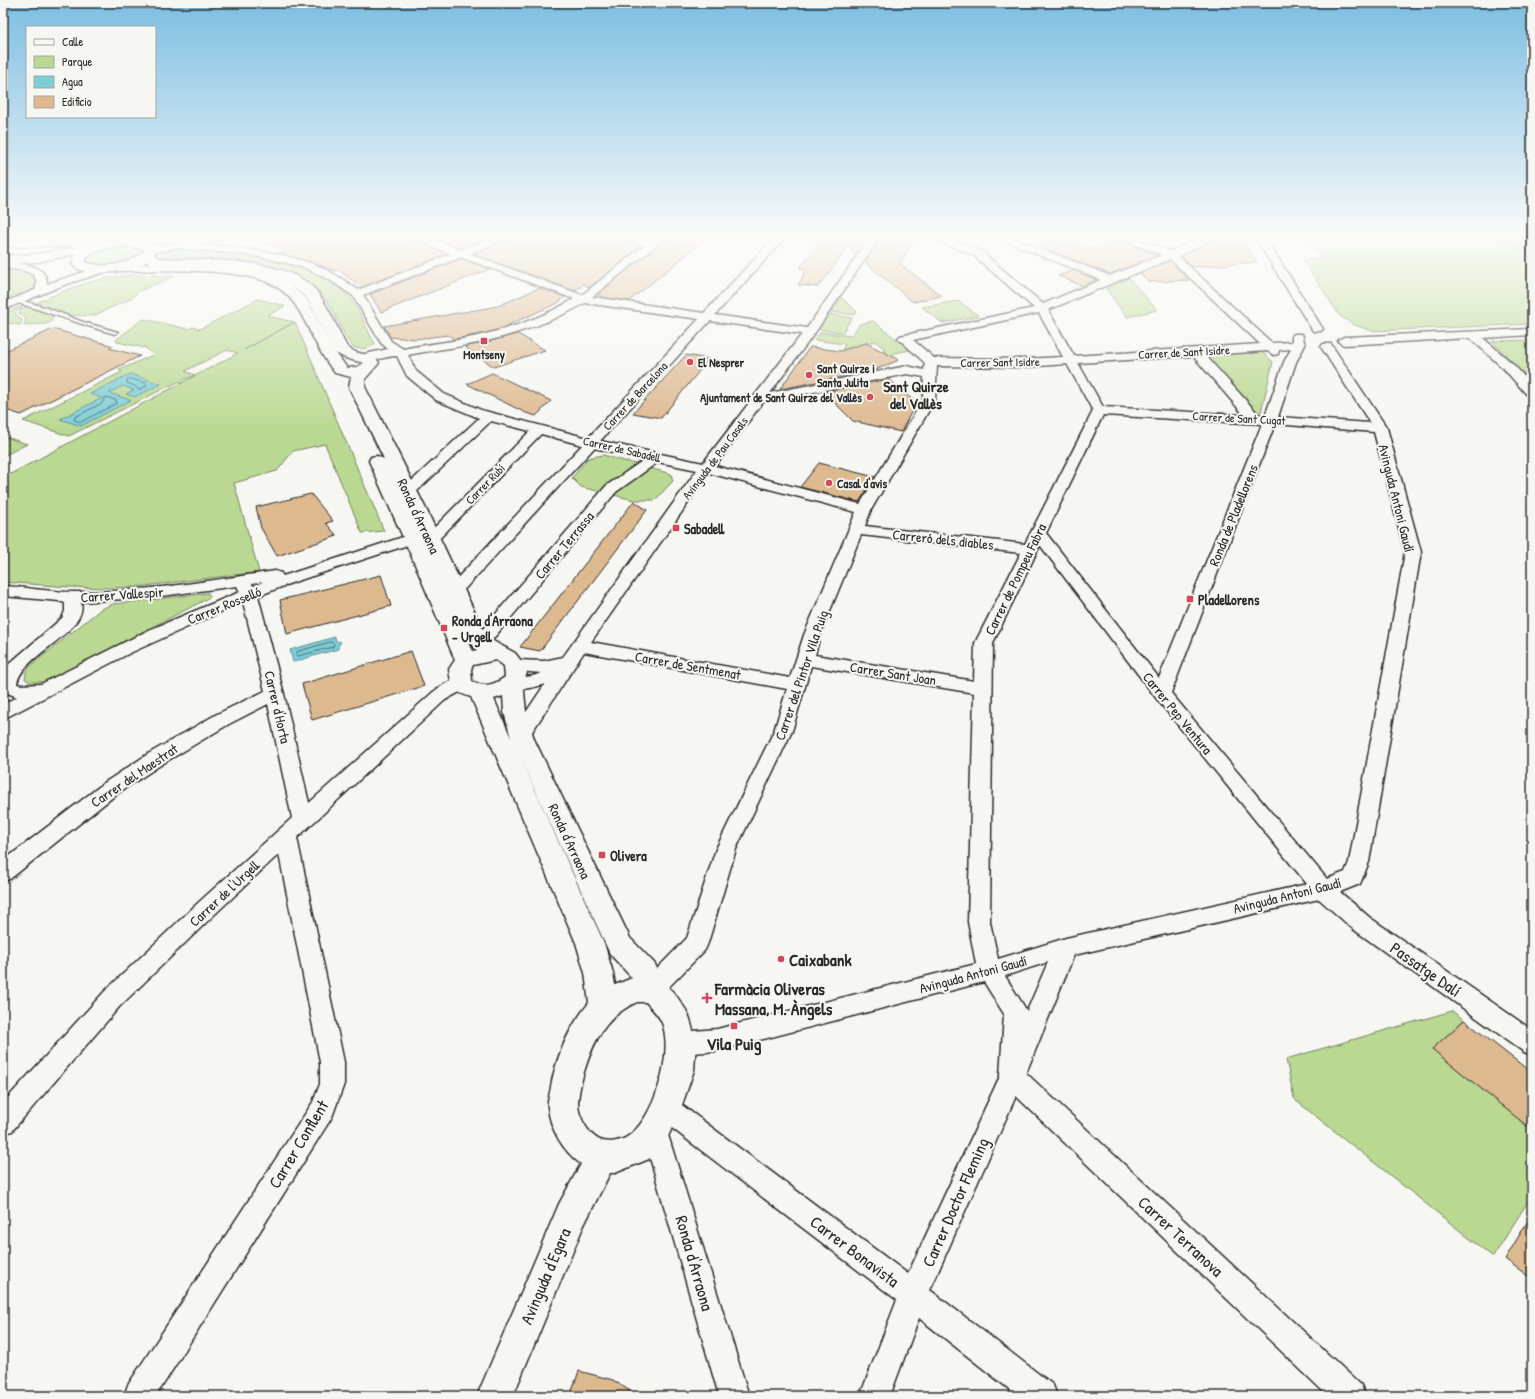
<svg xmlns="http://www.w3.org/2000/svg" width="1535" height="1399" viewBox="0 0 1535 1399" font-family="'Patrick Hand',sans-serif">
<rect width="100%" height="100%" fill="#f6f6f2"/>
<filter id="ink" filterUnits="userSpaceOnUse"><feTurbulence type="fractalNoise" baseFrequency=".025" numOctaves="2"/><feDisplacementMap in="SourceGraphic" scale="8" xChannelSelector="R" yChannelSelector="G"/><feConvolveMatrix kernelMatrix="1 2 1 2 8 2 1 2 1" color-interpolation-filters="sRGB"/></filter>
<g filter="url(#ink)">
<path fill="#bad891" stroke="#72825e" d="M1305,236H1532V324L1372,331L1355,325L1340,316L1303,260L1322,259Z
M1059,239L1070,243L1045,253L1033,248Z
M131,246L137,249L139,251L137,256C127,263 93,272 84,260C90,247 118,245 131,246Z
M178,249C224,249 323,261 352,301C361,313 367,330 375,344C369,349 360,350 353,347C341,333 336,312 324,297C293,259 213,260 167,258L161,257V255L163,253Z
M3,269H21L38,275V286L26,295L17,294L3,300Z
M133,275L175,276L139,291L130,299L93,316L68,315L36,303C68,288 98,277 133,275Z
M1129,278L1157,310L1127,317L1106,289Z
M842,298L857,312L854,315L831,312Z
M258,299L285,306L267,316L294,322L244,350L295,322L384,531L362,533L325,444L293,451L277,471L234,483L259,572L136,587L107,588L69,587L3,582V478L238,353L227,350L185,371L195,375L169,386L69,436L23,421L122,372L119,370L153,355L146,348L117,342L116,340L143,319L188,329L193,327L200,329Z
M958,301L979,316L942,323L922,307Z
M25,305H26L19,309L15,313L22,320L20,325L3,322V314Z
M29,306L53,315L51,322L46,324L24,325L26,319L19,313L20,310Z
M829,314L852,318L842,333L818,329Z
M873,321L910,350L891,354L899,360L881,351L885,349L875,341L849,348L837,362L845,344L814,340L821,332L851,336L860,324Z
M1532,340V382L1492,341Z
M1261,351L1273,362L1260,416L1204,355Z
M3,436L27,444L3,456Z
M603,455L671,474L673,481L655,500H634L581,487L572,478L588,458Z
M208,593L210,597L205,600L44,682H30L25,679L26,672L29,667L101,609L113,604Z
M1452,1011L1464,1020L1433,1049L1532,1130V1195L1493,1257L1294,1099L1286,1059Z"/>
<path fill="#7dcdd8" stroke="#5c8c93" d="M130,374L161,384L135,397L126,394L134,390L123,386L109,393L131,400L81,426L60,419L102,398L90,394Z
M335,637L336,641L341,642L338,646V649L293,662L290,650Z"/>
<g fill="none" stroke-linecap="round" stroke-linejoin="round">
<path stroke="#4c6c70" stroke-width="1" d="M131,379L146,383L147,386L138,390L135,386L127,383V380Z
M106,397L116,400L117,403L81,422L74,420L75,417L102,403Z
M331,642L334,644L333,647L298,656L296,655L297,652Z"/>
<path stroke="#5c8c93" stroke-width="4.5" d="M1496,236L1532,250"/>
</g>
<path fill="#ddb98f" stroke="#2b2b2b" d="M253,236H406L447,254L362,287L338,270L335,271L309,261L278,253L285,250L252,238Z
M428,236H492L461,248Z
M513,236H616L641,246L589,288L584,284L575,291L474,254Z
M669,236H710L629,301L601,297L598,294Z
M824,236H869L856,255L848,248L818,287L798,285L807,269L800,268Z
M882,236H917L900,264L942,296L913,302L865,262Z
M1222,236H1240L1257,262L1192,267L1181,256Z
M1119,240L1158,255L1110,274L1050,251L1074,242L1093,249Z
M461,259L490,269L381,312L370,294Z
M1170,261L1189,280L1148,282L1140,273Z
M1074,270L1097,280L1083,286L1058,276Z
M539,288L565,297L558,303L506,326L507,327L486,333L454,339L448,335L415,339L390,337L384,326L498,306Z
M53,329L113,346L109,348L140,356L21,415L3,409V352Z
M518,334L545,350L494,367L465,347Z
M866,343L899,360L877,369L878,370L780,389L810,347L840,351Z
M686,355L709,359L661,418L633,413Z
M492,373L551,401L536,416L526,413L467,384Z
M889,379L916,403L901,432L853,421L824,392Z
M819,463L875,477L859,502L800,487Z
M311,494L333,521L326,523L337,536L277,556L261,528L256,507Z
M634,501L647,510L540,651L520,647Z
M381,575L391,606L287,634L280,600Z
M411,651L424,686L312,720L302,684Z
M1464,1020L1532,1073V1130L1432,1049Z
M1532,1214V1279L1505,1259Z
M579,1371L613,1380L638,1396H570Z"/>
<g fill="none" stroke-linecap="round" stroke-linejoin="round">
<defs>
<path id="lane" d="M17,299L47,308L83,322L118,332L115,334C81,325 49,312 15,302V300Z"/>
<path id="street" d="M207,236H230L225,239L198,244C236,247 275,251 310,263C328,269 343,279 358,290L451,254L407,236H422L461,250L497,236H512L470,254L582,295L644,246L617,236H634L650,241L656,236H668L592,297L704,313L776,236H787L715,315L807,328L871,236H881L814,334L770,393L907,366L924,370L925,363L900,340L898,338L900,336L1034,308L973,255L926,236H941L981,251L1043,304L1101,280L993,236H1008L1110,276L1162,255L1115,236H1130L1171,251L1206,236H1221L1178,256L1272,343L1292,342V336L1294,334H1302L1305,345L1296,362L1278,417L1370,423L1321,347L1323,344H1331L1387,428L1421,552L1369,862L1360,884L1340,892L1369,917L1532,1030V1055L1524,1052L1353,929L1319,899L1074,955L1026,1073L1361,1385L1365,1396H1328L1016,1096L930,1290L1053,1385L1057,1396H1018L919,1318L890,1396H860L897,1300L664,1122L749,1396H719L642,1130L646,1121L655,1118L663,1121L657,1116L653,1108L657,1100L666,1096L675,1100L908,1274L1000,1076L1004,1014L984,982L717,1051L681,1054L673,1051L669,1043L673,1035L681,1032L717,1029L976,964L968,922L974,693L811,666L792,731L736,849L708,943L705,950L660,996L652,999L644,996L640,989L644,982L687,938L716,849L774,731L787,689L584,652L528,738L521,740L514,738L512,733L545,684C532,688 520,691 507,687L504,683L507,679L533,676L541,673L509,670L506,666L509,662L515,660L544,661L563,657L697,470L658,462L616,492L487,646L481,647L475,646L473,642L475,638L606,486L645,459L594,448L461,593L455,595L449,593L447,590L449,587L582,445L541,434L436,542L431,544L426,542L423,539L426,536L530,431L491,421L413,495L408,496L403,495L401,492L403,489L479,418L436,400L407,376L397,356C386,356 368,363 360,361L358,358L360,355L388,349L381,343L353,296L330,280L303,267L266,258L234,253L176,248L151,253L146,250L151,247ZM461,257L574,299C550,313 524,324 497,331C468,340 434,343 403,349L391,341L363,295ZM1170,259L1260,344L1074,356L1048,310ZM585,303L699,319L588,438L481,410L444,394L416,371L408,355C439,349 472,346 502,337C531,329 559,318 585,303ZM1039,313L1063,357L1024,359L934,358L913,340ZM710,321L802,334L703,463L600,441ZM1291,349L1284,362L1265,416L1259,415L1205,355L1267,351L1274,355L1278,354L1279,350ZM1193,356L1244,415L1103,407L1078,363ZM1067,364L1093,411L1025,544L865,526L871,510L935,400L937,366L1024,367ZM907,374L924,377L923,400L860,504L715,466L763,402ZM1103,415L1262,424L1159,678L1046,533ZM1275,424L1374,432L1405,552L1349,862L1345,872L1327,879L1171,693ZM709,473L856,512L804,635L790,678L591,642ZM861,535L1021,553L975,643L974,681L815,655L820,635ZM1040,545L1156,698L1307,884L1066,938L998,959L990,922L993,643ZM1048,962L1027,1011L1005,976Z
M1254,236H1264L1323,329L1321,331H1313Z
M3,240L108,241L113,244L108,247L3,246Z
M3,262C19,264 47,263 47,284L103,266H111L112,268L111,270L64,285L3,310V303L35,290L37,283L34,275L25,271L3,268Z
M1532,329V335L1483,338L1512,363L1532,385V397L1528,396L1504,369L1470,338L1344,345L1340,343L1338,341L1340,339L1344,337Z
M412,534L417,536L420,539L417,542L294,582L258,596L284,694L309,803L432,693C442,685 455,676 468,680L471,684C468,689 451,696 444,701L297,838L344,1062V1084L332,1117L156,1396H124L128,1385L313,1102L320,1084V1062L279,854L215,914L120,1006L12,1131L3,1134V1103L104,992L199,902L292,818L268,704L229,724L162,764L118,793L10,879L3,881V861L104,783L148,754L217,714L265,691L243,602L130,653L9,716L3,718V704L17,697L3,691C3,680 3,673 9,664L62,618L65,611V603L59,601L3,596V586C26,587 49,592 73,592C140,593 208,581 275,571L281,573L283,576ZM263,582L253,586L252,584ZM237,586L240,592L149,630L41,684L21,685L17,684C21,655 89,632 81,602L154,597Z"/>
<path id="secondary" d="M127,238L139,239L154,244L157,250L154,254L158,258C202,262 287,254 318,293C329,308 338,330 347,347L355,352L375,357L379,363L365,379V387L428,513L482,628L493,641L515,653L525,666L527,673L523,682L526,712L534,739L630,938L655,964L662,981L675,994L686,1010L690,1019L696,1043L694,1070L681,1108L666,1141L649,1159L615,1173H610L583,1227L513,1396H477L559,1204L581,1164C563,1151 550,1129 548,1107C547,1102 549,1097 550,1092C555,1060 568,1028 589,1003L585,973L576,943L471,697C453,692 451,686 449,669L455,660L414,562L369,461L371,457L377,456L384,459L349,387L351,377L335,373C328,364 322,355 317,345C306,325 299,303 280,289C251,267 162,270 124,271C115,271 106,274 97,273C89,272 76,271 72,264L76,254L38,262L3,264V256L38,254ZM127,246L137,247L145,250C130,265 105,269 85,262C89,248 115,247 127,246ZM147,261L150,264H143ZM289,284L306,297L331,345L306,298ZM336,353L345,358L364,363L357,367L347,368ZM465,635L477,650L473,651ZM496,660L504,666L505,677C494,685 484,688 472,681L471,669L473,665ZM503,696L504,712L511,738L494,699ZM519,755L610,954L632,978L615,985L613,973L604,943ZM637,1002H646C651,1008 659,1015 662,1023C674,1053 654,1120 627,1137C621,1141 610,1143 603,1141C590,1138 579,1118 578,1105C578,1095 581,1082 584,1072C594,1040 605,1017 637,1002Z"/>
</defs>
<use href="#lane" stroke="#2b2b2b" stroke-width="3"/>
<use href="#street" stroke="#2b2b2b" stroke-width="3"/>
<use href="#secondary" stroke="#2b2b2b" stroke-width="3"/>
<use href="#lane" fill="#f6f6f2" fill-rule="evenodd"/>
<use href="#street" fill="#f6f6f2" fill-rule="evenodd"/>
<use href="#secondary" fill="#f6f6f2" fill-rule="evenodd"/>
</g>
</g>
<linearGradient id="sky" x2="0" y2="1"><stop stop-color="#7dbee2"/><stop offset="0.55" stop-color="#fbfbf9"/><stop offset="1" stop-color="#fbfbf9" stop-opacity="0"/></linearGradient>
<rect width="1535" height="432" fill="url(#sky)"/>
<g fill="#d1495b" stroke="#f6f6f2" stroke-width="1.5">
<rect x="480" y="337" width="8" height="8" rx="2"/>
<circle cx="690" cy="362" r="4"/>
<circle cx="809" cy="375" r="4"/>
<circle cx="870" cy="397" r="4"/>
<circle cx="829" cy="483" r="4"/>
<rect x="672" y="524" width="8" height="8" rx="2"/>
<rect x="1186" y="595" width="8" height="8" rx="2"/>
<rect x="440" y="624" width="8" height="8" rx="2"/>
<rect x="598" y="851" width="8" height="8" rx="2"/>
<circle cx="781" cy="959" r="4"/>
<path d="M705 992h4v4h4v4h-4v4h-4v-4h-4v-4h4z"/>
<rect x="730" y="1022" width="8" height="8" rx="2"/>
</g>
<g text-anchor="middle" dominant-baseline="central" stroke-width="4" stroke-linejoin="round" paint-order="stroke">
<g font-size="12" fill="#2b2b2b" stroke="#f6f6f2">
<text transform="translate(1184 352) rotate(-3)">Carrer de Sant Isidre</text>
<text transform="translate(1000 362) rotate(-1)">Carrer Sant Isidre</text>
<text transform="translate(635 396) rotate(-47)">Carrer de Barcelona</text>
<text transform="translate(1239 418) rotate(3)">Carrer de Sant Cugat</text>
<text transform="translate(622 449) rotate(13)">Carrer de Sabadell</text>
<text transform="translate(715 458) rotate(-53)">Avinguda de Pau Casals</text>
<text transform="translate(485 484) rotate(-46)">Carrer Rubí</text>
</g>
<g font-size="12" font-weight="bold" fill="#2b2b2b" stroke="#f6f6f2" text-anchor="start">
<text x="484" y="354" text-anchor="middle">Montseny</text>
<text x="698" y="362">El Nesprer</text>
<text x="817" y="368">Sant Quirze i<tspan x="817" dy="14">Santa Julita</tspan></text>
<text x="862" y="397" text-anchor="end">Ajuntament de Sant Quirze del Vallès</text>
<text x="837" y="483">Casal d'avis</text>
</g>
<g font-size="14" fill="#2b2b2b" stroke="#f6f6f2">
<text transform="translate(1397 498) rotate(76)">Avinguda Antoni Gaudí</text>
<text transform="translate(1233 515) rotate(-68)">Ronda de Pladellorens</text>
<text transform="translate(419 516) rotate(65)">Ronda d'Arraona</text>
<text transform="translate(943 539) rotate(6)">Carreró dels diables</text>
<text transform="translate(564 545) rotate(-50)">Carrer Terrassa</text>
<text transform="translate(1015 579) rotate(-64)">Carrer de Pompeu Fabra</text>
<text transform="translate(122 594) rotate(-4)">Carrer Vallespir</text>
<text transform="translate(224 605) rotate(-22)">Carrer Rosselló</text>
<text transform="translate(688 665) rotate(10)">Carrer de Sentmenat</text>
<text transform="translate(893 673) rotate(9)">Carrer Sant Joan</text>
<text transform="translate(801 675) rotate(-71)">Carrer del Pintor Vila Puig</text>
<text transform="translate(278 707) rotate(77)">Carrer d'Horta</text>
<text transform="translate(1178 713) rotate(51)">Carrer Pep Ventura</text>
<text transform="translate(134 775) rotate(-34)">Carrer del Maestrat</text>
<text transform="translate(570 841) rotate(65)">Ronda d'Arraona</text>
<text transform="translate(224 893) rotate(-43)">Carrer de l'Urgell</text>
<text transform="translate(1287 895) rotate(-14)">Avinguda Antoni Gaudí</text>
<text transform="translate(973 974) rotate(-15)">Avinguda Antoni Gaudí</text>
</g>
<g font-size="14" font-weight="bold" fill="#2b2b2b" stroke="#f6f6f2" text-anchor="start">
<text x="684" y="528">Sabadell</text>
<text x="1198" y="599">Pladellorens</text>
<text x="452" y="620">Ronda d'Arraona<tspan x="452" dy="16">- Urgell</tspan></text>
<text x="610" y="855">Olivera</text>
</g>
<g font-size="15" font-weight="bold" fill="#2b2b2b" stroke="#f6f6f2">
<text x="916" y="386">Sant Quirze<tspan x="916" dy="17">del Vallès</tspan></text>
</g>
<g font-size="17" font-weight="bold" fill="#2b2b2b" stroke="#f6f6f2" text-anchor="start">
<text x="789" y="959">Caixabank</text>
<text x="715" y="988">Farmàcia Oliveras<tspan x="715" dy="20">Massana, M. Àngels</tspan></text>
<text x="734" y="1043" text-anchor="middle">Vila Puig</text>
</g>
<g font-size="17" fill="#2b2b2b" stroke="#f6f6f2">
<text transform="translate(1426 969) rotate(35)">Passatge Dalí</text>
<text transform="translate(298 1144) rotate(-59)">Carrer Conflent</text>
<text transform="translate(955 1202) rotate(-66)">Carrer Doctor Fleming</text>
<text transform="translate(1181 1236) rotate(43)">Carrer Terranova</text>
<text transform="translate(855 1251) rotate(37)">Carrer Bonavista</text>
<text transform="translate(695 1263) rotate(74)">Ronda d'Arraona</text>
<text transform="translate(545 1276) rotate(-67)">Avinguda d'Egara</text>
</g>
</g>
<rect width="1535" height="1399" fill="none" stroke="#f6f6f2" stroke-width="16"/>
<rect x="8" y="8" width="1519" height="1383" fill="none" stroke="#2b2b2b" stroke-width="1.5" filter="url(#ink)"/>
<rect x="26" y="26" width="130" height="92" fill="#f6f6f2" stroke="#a5a5a2"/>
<rect x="34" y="39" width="20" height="6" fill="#f6f6f2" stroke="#a5a5a2"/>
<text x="62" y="46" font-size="12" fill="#2b2b2b">Calle</text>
<rect x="34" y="56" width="20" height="12" fill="#bad891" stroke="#a5a5a2"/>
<text x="62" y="66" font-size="12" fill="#2b2b2b">Parque</text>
<rect x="34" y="76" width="20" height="12" fill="#7dcdd8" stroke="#a5a5a2"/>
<text x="62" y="86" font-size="12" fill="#2b2b2b">Agua</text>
<rect x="34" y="96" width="20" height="12" fill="#ddb98f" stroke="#a5a5a2"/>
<text x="62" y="106" font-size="12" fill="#2b2b2b">Edificio</text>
</svg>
